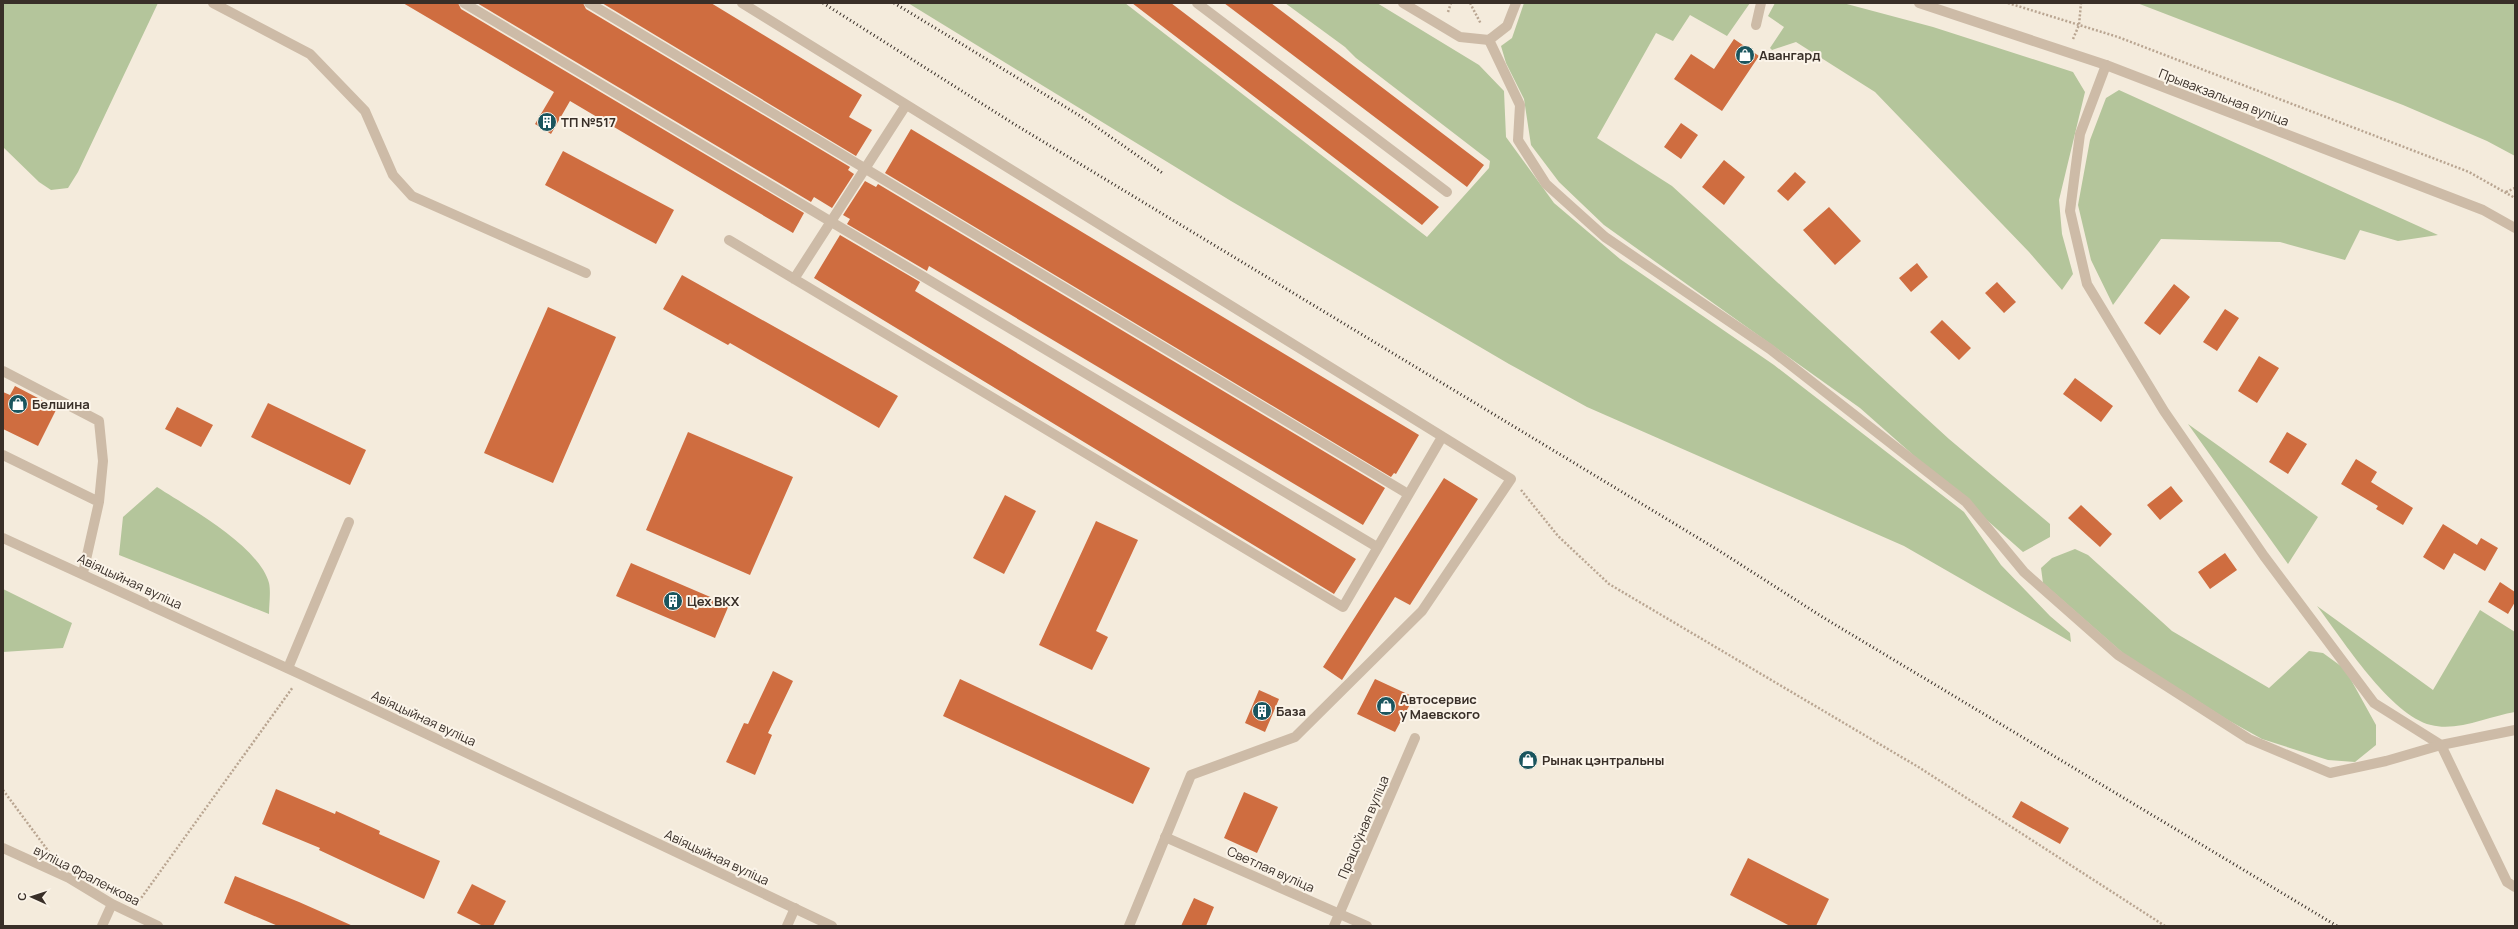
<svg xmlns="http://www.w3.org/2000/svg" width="2518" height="929" viewBox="0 0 2518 929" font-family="Manrope,sans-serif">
<rect width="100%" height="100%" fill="#f4ebdc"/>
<path fill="#b4c59b" d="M3,3H158L78,172L68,188L51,190L39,182L3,147Z
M908,3H1125L1427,237L1489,168L1490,161L1356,58L1345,47L1285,3H1377L1479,65L1504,91L1506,137L1554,203L1620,259L1774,365L1964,512L2001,565L2050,616L2070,633L2071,642L1904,546L1587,407L1509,364L1231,201Z
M1524,3H1750L1727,36L1690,15L1673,41L1656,33L1597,138L1672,186L1949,439L2050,524V537L2023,552L1860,408L1604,225L1559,182L1531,145L1524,99L1506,63L1501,46L1512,38Z
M1775,3H1843L1933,27L2073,72L2085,92L2059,200L2062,234L2073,274L2062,290L2029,252L1875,92L1796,42L1772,50L1770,48L1784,27L1768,16Z
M2137,3H2515V156L2487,141L2403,105Z
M2119,90L2438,235L2398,241L2360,230L2345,260L2280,242L2161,239L2113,305L2091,260L2078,205L2090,140L2106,98Z
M2188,424L2318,517L2288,564Z
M157,487C188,507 259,546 269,583C271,592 269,604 269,614L119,555L123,517Z
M2075,549L2088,555L2172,631L2269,688L2309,651L2323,653L2345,669L2376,725V745L2355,762L2328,760L2262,739L2226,719L2124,654L2043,583L2041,568L2052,558Z
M3,589L72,623L63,648L3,652Z
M2317,606L2433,690L2480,610L2515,632V712C2490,716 2457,732 2431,725C2390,715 2343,640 2317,606Z"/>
<path fill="#cf6d40" d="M403,3H458L461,9L804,213L793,233L570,101L551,134L535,124L554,92Z
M477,3H583L586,9L850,167L848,170L854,174L832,208L814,197L811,202Z
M602,3H711L862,95L849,117L872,130L856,156Z
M1132,3H1171L1439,207L1422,225Z
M1224,3H1271L1484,165L1467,187Z
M1734,39L1759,56L1722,111L1674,79L1691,54L1714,69Z
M1681,123L1698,135L1681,159L1664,147Z
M911,129L1419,435L1396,474L1394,473L1391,477L885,173Z
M563,151L674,210L656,244L545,185Z
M1724,160L1745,177L1724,205L1702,187Z
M1795,172L1806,182L1788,201L1777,191Z
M865,181L876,187L878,184L1385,488L1363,525L929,266L927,271L847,224L850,219L843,215Z
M1829,207L1861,241L1835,265L1803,230Z
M840,235L920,282L915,291L1356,559L1334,594L814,278Z
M1917,263L1928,277L1911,292L1899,278Z
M682,275L898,396L879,428L730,343L728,345L663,309Z
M1997,282L2016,302L2004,313L1985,293Z
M2174,284L2190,297L2160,335L2144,323Z
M548,307L616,337L553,483L484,453Z
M2225,309L2239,318L2217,351L2203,342Z
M1942,320L1971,348L1959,360L1930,332Z
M2259,356L2279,368L2257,403L2238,391Z
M2075,378L2113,406L2101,422L2063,394Z
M15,386L57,408L38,446L3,429V392L10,395Z
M268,403L366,450L350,485L251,437Z
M177,407L213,425L201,447L165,429Z
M688,432L793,477L750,575L646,530Z
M2287,432L2307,444L2288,474L2269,462Z
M2356,459L2377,472L2371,482L2413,508L2403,525L2376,509L2378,506L2341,484Z
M1444,478L1478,499L1410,605L1395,597L1342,680L1323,667Z
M2171,486L2183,501L2160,520L2147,505Z
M1005,495L1036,511L1004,574L973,558Z
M2081,505L2112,534L2100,547L2068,518Z
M1096,521L1138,540L1096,631L1108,637L1092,670L1039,645Z
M2443,524L2477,545L2481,538L2498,548L2485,571L2454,553L2444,570L2423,557Z
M2225,553L2237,570L2210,589L2198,572Z
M631,563L729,605L715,638L616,596Z
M2500,582L2515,592V602L2508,614L2488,602Z
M773,671L793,681L768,733L772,735L755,775L726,762L744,723L748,724Z
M960,679L1150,768L1133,804L943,716Z
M1375,679L1414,697L1395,732L1357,714Z
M1259,690L1279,699L1265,732L1245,723Z
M276,789L335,814L336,811L380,831L379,834L440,861L424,899L319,850L320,848L262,824Z
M1244,792L1278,807L1257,853L1224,838Z
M2021,801L2069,828L2060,844L2012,817Z
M1748,858L1829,899L1816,926H1790L1730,895Z
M235,876L299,902L353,926H278L224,903Z
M472,884L506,901L493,926H483L457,913Z
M1194,898L1214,907L1206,926H1181Z"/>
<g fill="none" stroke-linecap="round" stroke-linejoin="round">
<path stroke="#b9a591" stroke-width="2.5" stroke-dasharray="2 2" stroke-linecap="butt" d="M1470,3L1481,24
M2008,3L2118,37L2469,172L2515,198
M1448,12L1451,3
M2073,39L2079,25L2081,3
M2506,192L2515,188
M1521,490L1558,536L1609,584L1920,768L2165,926
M3,790L49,852
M139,901L293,687"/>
<path stroke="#cdbba7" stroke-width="10" d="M213,3L310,54L365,111L393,175L412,196L586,273
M464,3L1377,547
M589,3L1408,494
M742,3L1511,479L1422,611L1295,737L1191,775L1129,926
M1197,3L1447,192
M1756,25L1761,3
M2106,65L2080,134L2070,211L2087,284L2164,411L2264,556L2374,703L2441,745L2515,730
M729,240L1343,607L1442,437
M794,279L906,105
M3,371L99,421L103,461L99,502
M3,455L99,502L83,573
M288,668L349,522
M2441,745L2507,882L2515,887"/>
<path stroke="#cdbba7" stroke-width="10" d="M1489,40L1520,105L1518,140L1546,184L1605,237L1770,349L1966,502L2024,572L2118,655L2249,739L2330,773L2386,761L2441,745
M1165,837L1367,926
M3,848L69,878L112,904L158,926
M102,926L112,904
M787,926L795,908
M1334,926L1415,738"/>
<path stroke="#cdbba7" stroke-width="10" d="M1403,3L1460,37L1489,40L1507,26L1516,3
M1919,3L2106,65L2483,210L2515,228
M3,538L302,675L832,926"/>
<path stroke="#392f28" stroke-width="3" stroke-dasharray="1 3" stroke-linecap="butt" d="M823,3L1014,124L1718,550L1824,618L2337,926
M894,3L1082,117L1164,174"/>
</g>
<defs>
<symbol id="shop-disc" viewBox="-11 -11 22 22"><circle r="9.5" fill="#1a555e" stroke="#fbf4e9"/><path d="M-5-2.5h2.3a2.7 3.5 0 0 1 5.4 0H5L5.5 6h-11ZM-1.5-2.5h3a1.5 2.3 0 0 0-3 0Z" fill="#fff"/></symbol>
<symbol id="building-disc" viewBox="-11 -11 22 22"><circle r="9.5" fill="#1a555e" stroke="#fbf4e9"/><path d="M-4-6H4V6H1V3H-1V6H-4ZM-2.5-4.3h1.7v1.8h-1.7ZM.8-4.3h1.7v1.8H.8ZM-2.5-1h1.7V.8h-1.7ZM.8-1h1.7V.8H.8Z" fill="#fff"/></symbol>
</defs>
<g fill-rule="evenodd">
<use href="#shop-disc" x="1734" y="44" width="22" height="22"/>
<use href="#building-disc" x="536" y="111" width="22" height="22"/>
<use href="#shop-disc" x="7" y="393" width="22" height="22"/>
<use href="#building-disc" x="662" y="590" width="22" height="22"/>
<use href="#shop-disc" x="1375" y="695" width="22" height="22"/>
<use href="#building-disc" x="1251" y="700" width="22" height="22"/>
<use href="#shop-disc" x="1517" y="749" width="22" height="22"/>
</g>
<g text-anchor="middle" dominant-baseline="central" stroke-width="4" stroke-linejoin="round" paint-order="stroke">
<g font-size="13" font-weight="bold" fill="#392f28" stroke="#fbf4e9" text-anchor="start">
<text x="1759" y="55">Авангард</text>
<text x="561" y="122">ТП №517</text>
<text x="32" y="404">Белшина</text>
<text x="687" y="601">Цех ВКХ</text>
<text x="1400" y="699">Автосервис<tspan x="1400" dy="15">у Маевского</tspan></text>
<text x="1276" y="711">База</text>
<text x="1542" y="760">Рынак цэнтральны</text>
</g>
<g font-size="13" fill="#392f28" stroke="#fbf4e9">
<text transform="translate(2224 97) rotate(21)">Прывакзальная вуліца</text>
<text transform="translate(130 581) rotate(25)">Авіяцыйная вуліца</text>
<text transform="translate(424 718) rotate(25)">Авіяцыйная вуліца</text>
<text transform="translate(1363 827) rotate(-67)">Працоўная вуліца</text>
<text transform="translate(717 857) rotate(25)">Авіяцыйная вуліца</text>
<text transform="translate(1271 869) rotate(24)">Светлая вуліца</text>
<text transform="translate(87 875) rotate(27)">вуліца Фраленкова</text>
</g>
</g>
<rect width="2518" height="929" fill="none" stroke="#392f28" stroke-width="8"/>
<g transform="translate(32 897) rotate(273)" stroke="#fbf4e9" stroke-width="3" paint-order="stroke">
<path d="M0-3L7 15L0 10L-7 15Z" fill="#392f28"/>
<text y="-6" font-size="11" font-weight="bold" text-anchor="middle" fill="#392f28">С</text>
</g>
</svg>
